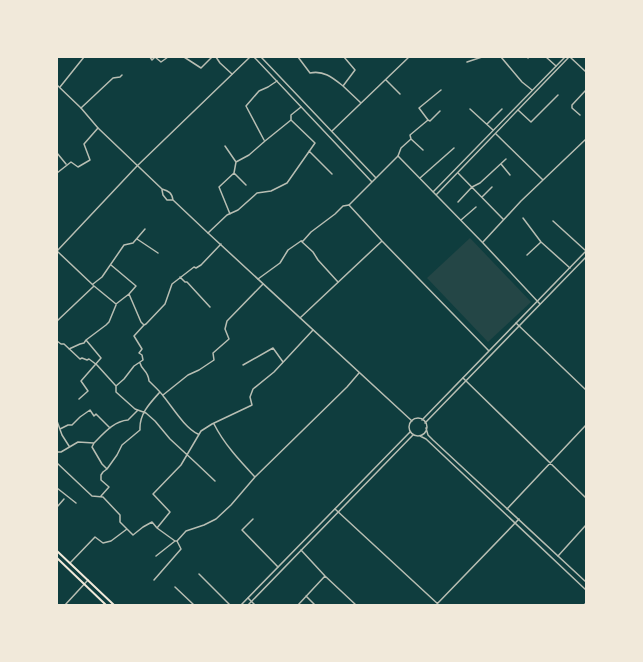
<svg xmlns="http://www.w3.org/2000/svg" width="643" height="662" viewBox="0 0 643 662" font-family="'PT Sans Narrow',sans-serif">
<rect width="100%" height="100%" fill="#0f3d3e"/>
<path fill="#244646" d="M470,238L531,302L488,342L427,278Z"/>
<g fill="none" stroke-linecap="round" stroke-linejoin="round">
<path stroke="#b8beb3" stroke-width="1.5" d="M150,57L152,60L155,57L161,62L168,57
M184,57L201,68L212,57
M216,57L220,63L232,74
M298,57L310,73C324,70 333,78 343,86
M344,57L355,70L343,86L361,103
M501,57L522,82L532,90
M546,57L556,66
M570,57L586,72
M528,58L529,57
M467,62L482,57
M386,80L400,94
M60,87L84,57
M81,108L113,78L120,77L122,75
M470,109L493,130
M518,110L531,122L558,95
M580,115L572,108V105L586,90
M428,120L419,108L441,90
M487,124L502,109
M332,131L409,57
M496,134L543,180
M411,139L423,150
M264,140L246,106L259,91L268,87L277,81
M225,146L236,162
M309,151L332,174
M57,153L66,164
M398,156L401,148L411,139L410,135L428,120L430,121L440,111
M501,164L510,175
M57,173L71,162L78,167L90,160L84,144L98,128
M234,173L246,185
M458,173L503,219
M420,178L454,148
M482,197L492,187
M458,202L472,187L480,183L506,159
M230,214L219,187L234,173L236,162L249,155L265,141L291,120
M523,218L541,242L570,268
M461,220L476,207
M553,221L586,251
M208,233L227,215L238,210L257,193L271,191L287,183L315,143L291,120V115L301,107
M137,239L158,253
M301,241L313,252L318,260L338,282
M483,242L521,201L586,139
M57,251L93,285
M527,255L541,242
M111,265L136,286L129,294
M180,277L185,282H187L210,307
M258,279L280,263L288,250L301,241H303L311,232L335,214L343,206L349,205
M93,284L102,277L124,245L133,243L145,229
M57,321L94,286L116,304L129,294L141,322L144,325L146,324L165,304L172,284L194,267L196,268L201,265L221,244
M516,323L586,390
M144,325L134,336L142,349L139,353L142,355L143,360L134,366L124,379L116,386V392L135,409L146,413L155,421L170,439L196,463L215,481
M57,341L61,344H64L80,359L82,358L87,360L89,359L97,365L116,386
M69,349L80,344L84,343L86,340L106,325L109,322L116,305
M140,363C142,371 148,370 149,381C154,386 160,391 164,397C173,408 185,428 198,434
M243,365L273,348L283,362
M463,378L586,498
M163,395L188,375L199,370L214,360L213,353L229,339L225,329L227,321L263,284
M79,399L88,391L81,381L101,358L86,340
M57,421L62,435L69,446
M214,424C224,444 240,461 255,477
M60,429L68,425H72L80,417L90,410L94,416L96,414L110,428
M94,443L92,447L102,464L107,469
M57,452H61L78,442L94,443C104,433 114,421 128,420L138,410
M57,463L92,496L103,497L120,515V522L133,535L143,527L152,522L157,528L175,541
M57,488L76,503
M101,496L109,487L101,480V475L103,472L107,469L117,455L122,445L140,430C139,414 150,403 160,392
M57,507L64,499
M335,509L439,605
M507,509L586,425
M253,519L242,530L278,567
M157,528L170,512L153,494L181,465L201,431L212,424L250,406L252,405L250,397L253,389L274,372L313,330
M301,550L325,576L356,605
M156,556L175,541H177L186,531L204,525L216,519L231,505L255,477L347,387L359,373
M558,556L586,525
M70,563L95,537L103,543L111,541L127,529
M199,574L230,605
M154,580L181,549L177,541
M175,587L194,605
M306,596L315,605
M248,598L255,605
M65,605L88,580
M298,605L325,576
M436,605L519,519
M584,605L586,603"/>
<path stroke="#b8beb3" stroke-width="1.5" d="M254,57L372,182
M261,57L376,178
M57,85L81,108L98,128L162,189C169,191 172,193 173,200L208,233L412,421
M162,190L163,195L167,200H173
M433,192L565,57
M436,195L569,57
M57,251L137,166L250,57
M300,318L382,241
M489,351L382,241L349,205L398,156L483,243L540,304
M409 427a9 9 0 1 1 18 0a9 9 0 1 1-18 0Z
M422,420L586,251
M425,423L586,257
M426,428L428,435L433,440L586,582
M420,436L426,439L586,590
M241,605L410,432
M248,605L413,435"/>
<path stroke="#f1e9da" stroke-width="2" d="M57,551L114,605
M57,558L106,605"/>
</g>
<rect width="643" height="662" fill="none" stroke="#f1e9da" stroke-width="116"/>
</svg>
